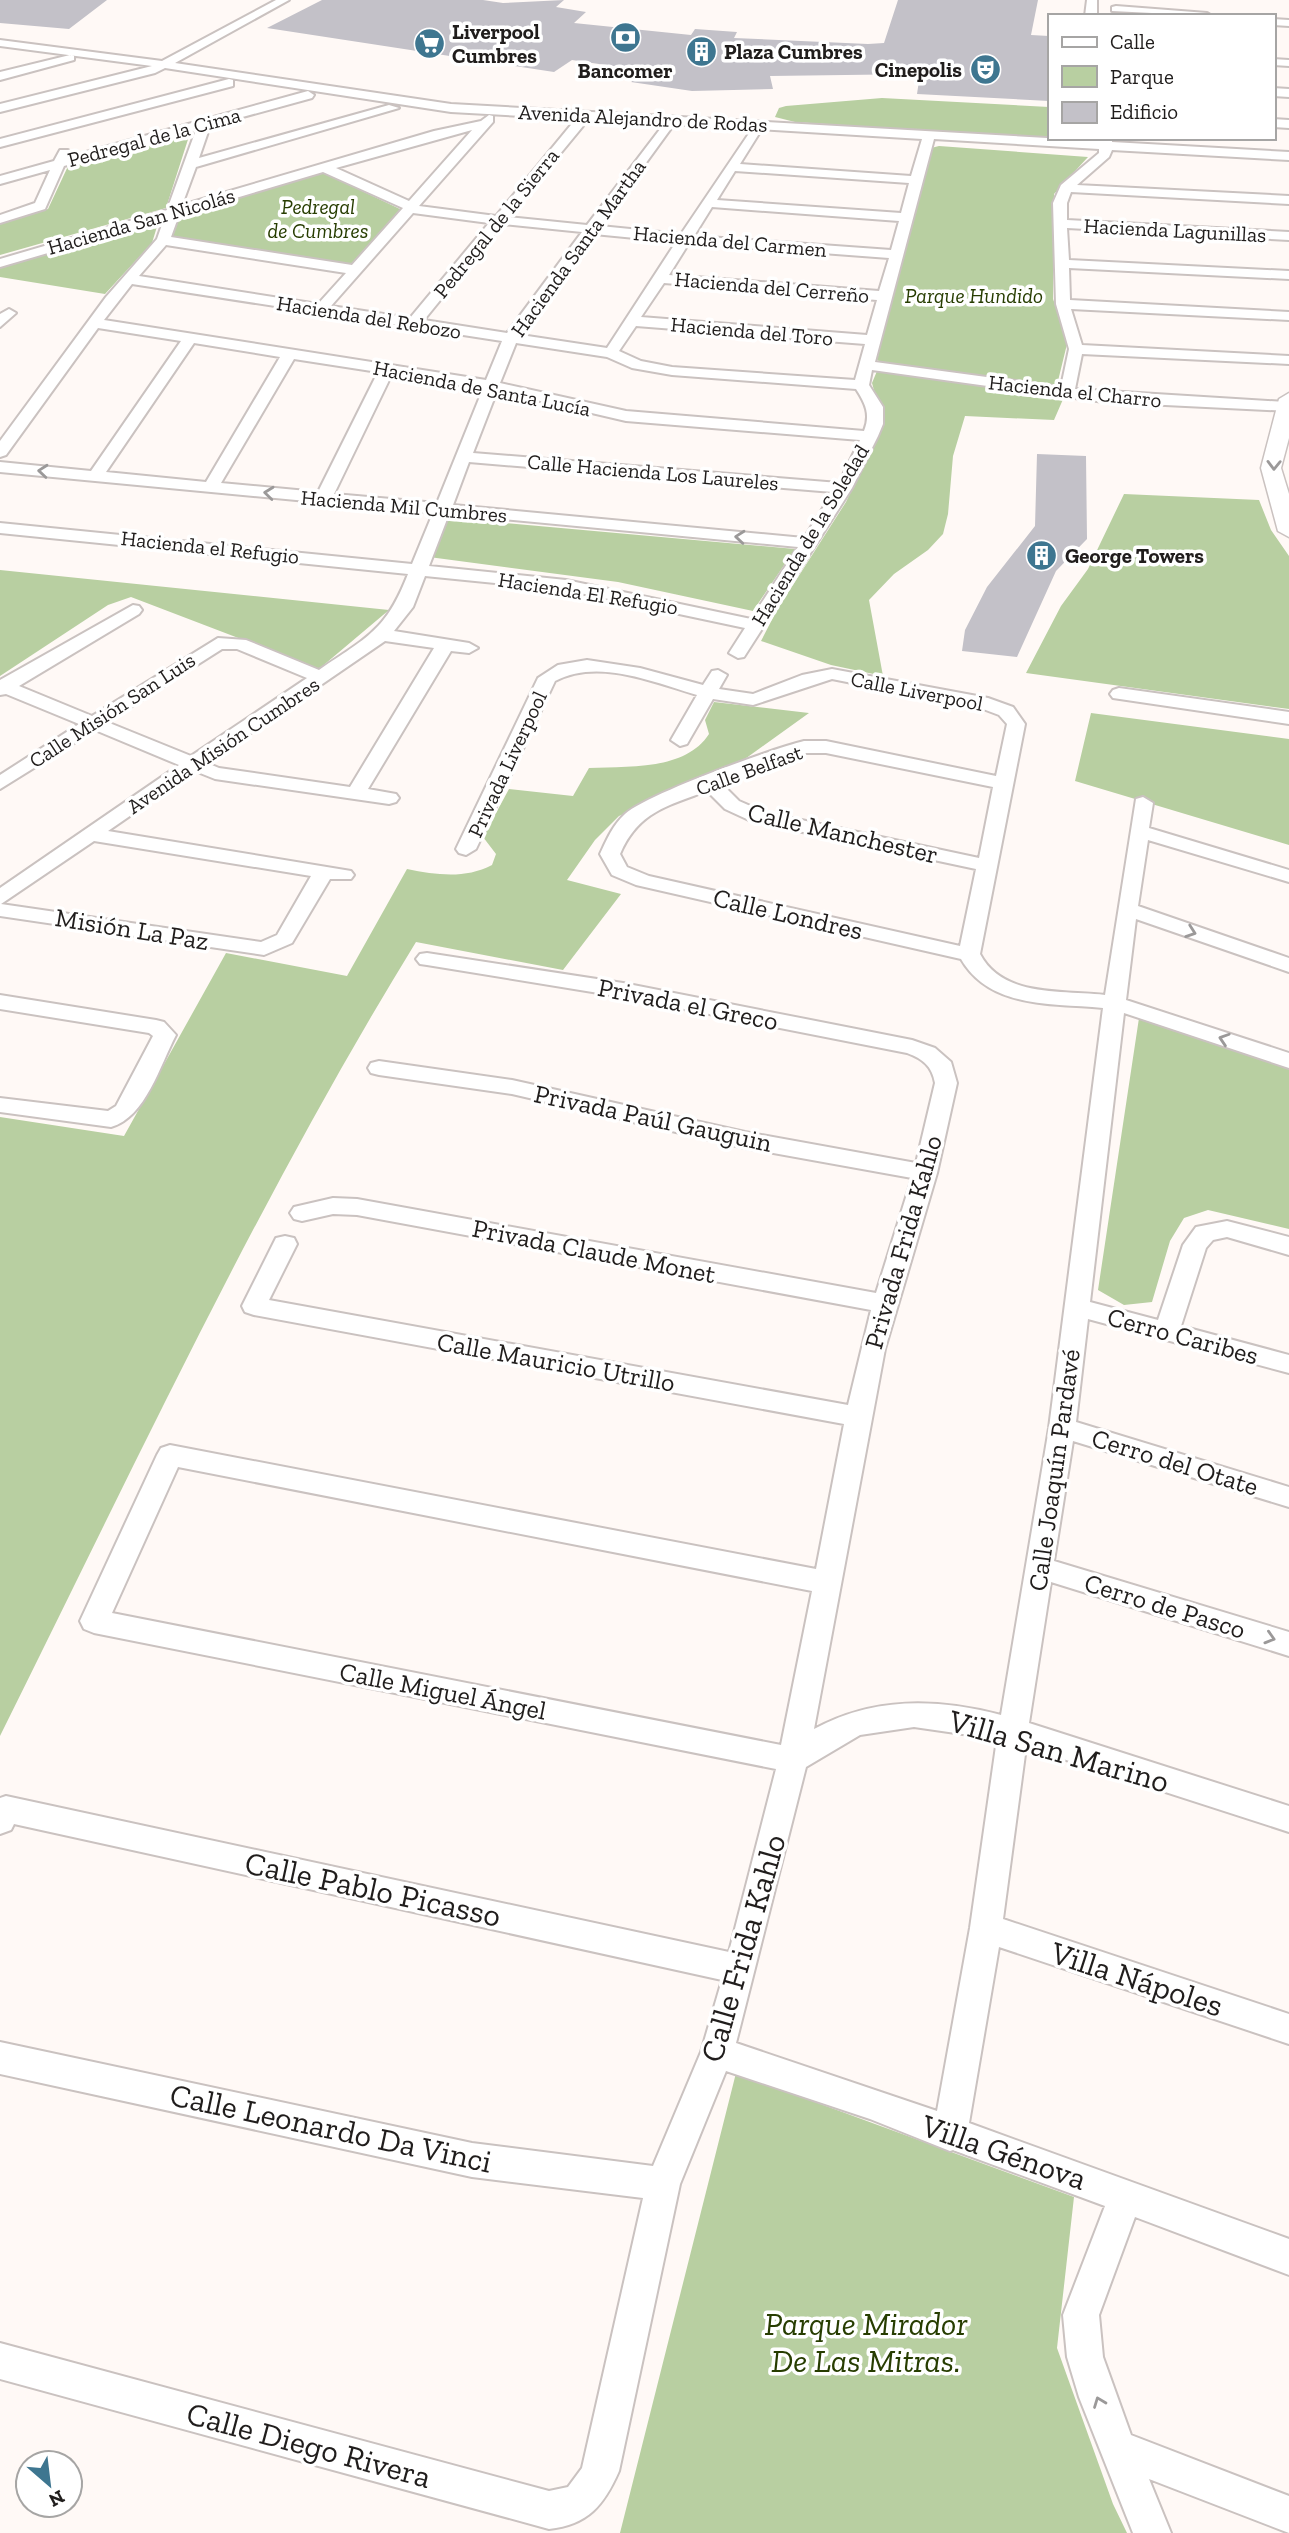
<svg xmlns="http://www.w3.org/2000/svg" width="1289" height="2533" viewBox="0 0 1289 2533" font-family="'Zilla Slab',serif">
<rect width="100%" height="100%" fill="#fff9f6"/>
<path fill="#b8cfa1" d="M882,98L1049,107V138L1071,140L795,122L775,117L779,108L786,106Z
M191,130L166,208L0,255V222L48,209L69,164Z
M939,146L1088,157L1054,194L1053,299L1068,340L1057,385L883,363L877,360L931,148Z
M320,171L402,210L353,266L172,238L179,214Z
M159,220L152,243L105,294L0,277V267L10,262Z
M877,371L1064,397L1054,420L965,416L953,456L948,514L943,534L928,550L894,574L869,600L883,676L831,665L761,641L777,610L846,502L883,423L872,383Z
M1124,494L1259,500L1271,530L1289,556V709L1026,673L1061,606L1088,569Z
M448,518L795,549L753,611L618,582L429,557Z
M0,570L389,610L319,669L131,597L108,605L0,676Z
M714,702L809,713L731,769L619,816L595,840L567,880L621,894L563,970L416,942C259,1197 133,1469 0,1736V1117L124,1136L226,953L347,976L407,869C437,875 465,879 492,865L496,854L483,837L509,789L573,796L589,768C628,766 685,771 709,734L705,720Z
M1091,713L1289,739V845L1075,781Z
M1139,1018L1289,1068V1229L1208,1210L1184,1218L1170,1241L1152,1302L1124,1305L1098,1290Z
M736,2073L1074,2197L1057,2348L1113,2504L1127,2533H620Z"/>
<path fill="#c3c1c8" d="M0,0H107L69,29L0,23Z
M322,0H483L503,3L564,0L556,7L586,12L574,23L691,35L695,29L737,32L734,38L868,44L884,43L898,0H1038L1031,35L1049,36V101L917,94L920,74L770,76L773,89L692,91L631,82L646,71L572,60L554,72L267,28Z
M1037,454L1086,456L1087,539L1056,571L1017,657L962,651L965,630L987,587L1035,526Z"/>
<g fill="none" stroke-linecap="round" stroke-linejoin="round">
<defs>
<path id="minor" d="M276,0H289L175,63L451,104L1100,141V138H1112V142L1289,152V160L1112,150L1109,157L1077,185L1289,196V204L1071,192L1067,203V220L1289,232V240L1067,228L1069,260L1289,271V279L1069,268L1070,300L1289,312V320L1071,309L1082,345L1289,356V364L1082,354L1075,389L1286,402L1289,403V411L1104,402L872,370L869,385L883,407V424L878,436L852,488L744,657L738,658L729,653L745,628L566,590L425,576L413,607L394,631L469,643L478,648L469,653L451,651L368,789L396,794L399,798L396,802L389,804L215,779L195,771L108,831L351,871L354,875L351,879H330L292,943L264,955L0,916V888L179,765L95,730L0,789V775L79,724L6,694L0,695V680L133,605L139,606L142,610L139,614L19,686L92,716L218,638L246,640L319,670C367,637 386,631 408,574L0,533V523L412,564L433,513L0,472V462L91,471L181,341L98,328L6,455L0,457V441L106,297L157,239L164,219L0,267V259L167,210L196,130L64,166L45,209L0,223V215L35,203L50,170L0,184V176L54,161L60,150H68V157L308,91L314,95L312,98L210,126L199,158L389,105L399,108L196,167L182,205L434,131L481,121L489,115L493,116V122L419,206L496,216L575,120H583V126L508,217L587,225L664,124L451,112L165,68L155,73L0,112V104L152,66L0,46V40L162,61ZM670,124L752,129L681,234L600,226L672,127ZM758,129L922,139L911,176L740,164L760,132ZM472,130L409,201L336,168ZM934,139L1099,149V153L1061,185L1053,203L1056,304L1069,349L1061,387L875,362ZM735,171L909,183L901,213L717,200ZM323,172L403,208L352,265L171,237L179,215ZM712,207L899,221L891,250L694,236ZM413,213L489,223L410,318L331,306ZM502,224L582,232L507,333L424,320ZM594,234L676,242L607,348L521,335ZM689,243L889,258L879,291L669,275ZM166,245L346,273L318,304L139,276ZM664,283L877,300L867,335L641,317ZM132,284L502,341L486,380L104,320ZM636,326L865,344L855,380L672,367L641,361L619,351ZM194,343L280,357L206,482L106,472ZM516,343L607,357L632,368L672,375L856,389C865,403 871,414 864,431L626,411L500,383ZM294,359L378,372L318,492L221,483ZM392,374L483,389L437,503L334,494ZM497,391L626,421L860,440L839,483L473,453ZM469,462L833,492L804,538L453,505ZM449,514L798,547L751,619L566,580L429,566ZM385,641L434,648L350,787L219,768L207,763ZM222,649H237L307,678L191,756L107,722ZM94,841L311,876L277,935L261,942L1,904Z
M1087,0H1097V16H1085Z
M1116,6L1207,13L1212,16L1112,11V7Z
M1273,19L1289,20V26L1273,25Z
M70,55L74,56V60L0,80V72Z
M1273,59L1289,60V66L1273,65Z
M229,79L233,80V86L0,147V139Z
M1273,88L1289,89V97L1273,96Z
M1273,119L1289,120V128L1273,127Z
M9,309L16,313L0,327V314Z
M587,660L640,668L703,685L712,671L718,670L727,675L719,689L753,694L802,675L832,669L988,698L1013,707L1025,724L980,954C1003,998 1063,990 1105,995L1136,799L1143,797L1153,803L1149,828L1289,870V882L1148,840L1138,906L1289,958V972L1136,919L1126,1000L1289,1053V1068L1124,1013L1090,1302L1158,1320L1183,1245L1196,1227L1227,1221L1289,1237V1255L1227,1237L1213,1240L1206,1248L1181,1326L1289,1355V1373L1088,1319L1076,1422L1289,1487V1507L1073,1441L1054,1561L1289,1632V1656L1051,1582L1029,1723L1289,1806V1832L1026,1747L1003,1919L1289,2014V2044L999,1947L969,2123L1289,2239V2275L1135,2217L1099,2315L1103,2357L1131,2435L1289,2496V2533L1149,2479L1171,2533H1133L1079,2397L1067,2357L1063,2315L1105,2206L953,2150L950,2151L870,2119L726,2071L680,2184L619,2471C604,2505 588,2525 549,2529L0,2379V2343L549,2491L568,2487L582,2468L643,2198L472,2177L0,2074V2042L472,2143L653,2166L701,2052L722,1980L14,1824L11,1830L0,1834V1798L6,1796L729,1952L776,1769L94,1633L84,1629L80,1621L157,1455L161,1448L170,1445L816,1569L844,1424L254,1315L245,1312L242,1306L276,1238L285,1236L294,1238L297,1244L269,1300L848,1405L871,1310L357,1215L333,1214L302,1221L294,1219L290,1213L294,1207L333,1198L357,1199L876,1293L912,1178L745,1148L512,1094L379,1075L371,1073L368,1068L371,1063L379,1061L512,1080L745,1132L916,1163L935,1083C932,1066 923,1059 907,1053L623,997L427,965L420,964L416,959L420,954L427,953L623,983L912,1040L935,1048L951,1062L957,1083L937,1173L885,1349L814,1729C873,1697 936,1698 1001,1715L1049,1428L1103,1008C1052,1003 990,1009 961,959L636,885L612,875L600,854C607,839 613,825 625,814C647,794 772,749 804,741H826L996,776L1007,724L999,715L983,709L832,679L753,705L713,699L687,744L680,746L671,740L697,695C653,682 598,658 555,681L476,849L466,855L459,853L456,849L538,678L558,665ZM806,753H826L993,787L979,858L764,812L739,801L723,785ZM707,791L725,809L751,821L976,869L960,946L649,876L627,867L620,854C638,812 667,806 707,791ZM178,1467L812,1591L781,1745L112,1613ZM914,1727L997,1739L970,1928L937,2111L736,2043L806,1767L860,1735Z
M1119,688L1289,712V724L1113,698L1110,694L1113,690Z
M0,995L156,1020L164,1022L176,1035C160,1065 146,1117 111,1127L0,1112V1098L108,1111L116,1106L153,1036L149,1033L0,1009Z"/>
<path id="major" d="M1289,393V438L1281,468L1289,494V537L1278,531L1261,468L1279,399Z"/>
</defs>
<use href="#minor" stroke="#cac2c0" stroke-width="4"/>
<use href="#major" stroke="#cac2c0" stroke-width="3"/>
<use href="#minor" fill="#fff" fill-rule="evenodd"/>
<use href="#major" fill="#fff" fill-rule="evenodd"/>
</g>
<defs><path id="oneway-chevron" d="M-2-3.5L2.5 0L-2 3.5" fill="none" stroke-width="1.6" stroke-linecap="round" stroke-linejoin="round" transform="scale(1.75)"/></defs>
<g stroke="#9b9999">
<use href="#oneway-chevron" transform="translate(1274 465) rotate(91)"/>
<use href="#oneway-chevron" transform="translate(43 471) rotate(-175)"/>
<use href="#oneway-chevron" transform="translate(269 493) rotate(-174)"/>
<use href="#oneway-chevron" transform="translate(740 537) rotate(-175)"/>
<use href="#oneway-chevron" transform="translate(1191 932) rotate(19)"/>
<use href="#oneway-chevron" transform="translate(1224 1039) rotate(-162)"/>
<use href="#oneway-chevron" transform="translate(1270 1638) rotate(17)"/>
<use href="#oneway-chevron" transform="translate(1099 2402) rotate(-111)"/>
</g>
<defs>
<symbol id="bank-disc" viewBox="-11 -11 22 22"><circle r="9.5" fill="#3e7690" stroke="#fff"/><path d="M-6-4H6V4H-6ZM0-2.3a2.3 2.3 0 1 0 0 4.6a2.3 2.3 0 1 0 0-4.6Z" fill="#fff"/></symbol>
<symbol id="supermarket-disc" viewBox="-11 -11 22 22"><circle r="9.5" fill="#3e7690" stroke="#fff"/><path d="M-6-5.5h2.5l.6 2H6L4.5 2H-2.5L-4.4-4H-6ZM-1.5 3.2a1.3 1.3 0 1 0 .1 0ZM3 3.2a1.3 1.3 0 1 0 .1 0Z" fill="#fff"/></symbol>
<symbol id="building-disc" viewBox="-11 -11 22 22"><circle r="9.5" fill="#3e7690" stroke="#fff"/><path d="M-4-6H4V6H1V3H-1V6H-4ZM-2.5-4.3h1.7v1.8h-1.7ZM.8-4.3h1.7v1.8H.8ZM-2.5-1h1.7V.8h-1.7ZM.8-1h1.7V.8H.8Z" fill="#fff"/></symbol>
<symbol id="theatre-disc" viewBox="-11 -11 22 22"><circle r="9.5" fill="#3e7690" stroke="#fff"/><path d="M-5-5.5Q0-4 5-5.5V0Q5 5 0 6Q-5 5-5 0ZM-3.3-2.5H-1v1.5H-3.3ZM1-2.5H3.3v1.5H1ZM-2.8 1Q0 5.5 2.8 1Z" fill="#fff"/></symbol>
</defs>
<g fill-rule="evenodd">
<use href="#bank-disc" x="608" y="20" width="35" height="35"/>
<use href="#supermarket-disc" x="412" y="26" width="35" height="35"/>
<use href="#building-disc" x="684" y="34" width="35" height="35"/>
<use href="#theatre-disc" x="968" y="52" width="35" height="35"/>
<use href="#building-disc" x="1024" y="538" width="35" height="35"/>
</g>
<g text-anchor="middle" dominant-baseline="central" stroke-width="7" stroke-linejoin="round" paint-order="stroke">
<g font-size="21" font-weight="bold" fill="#201d1c" stroke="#fff" text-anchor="start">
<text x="452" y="31">Liverpool<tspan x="452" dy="24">Cumbres</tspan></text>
<text x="724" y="51">Plaza Cumbres</text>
<text x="962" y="69" text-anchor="end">Cinepolis</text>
<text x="625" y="70" text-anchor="middle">Bancomer</text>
<text x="1065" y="555">George Towers</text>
</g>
<g font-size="21" fill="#201d1c" stroke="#fff">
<text transform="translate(643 118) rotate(3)">Avenida Alejandro de Rodas</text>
<text transform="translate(154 137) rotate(-15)">Pedregal de la Cima</text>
<text transform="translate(141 221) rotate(-16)">Hacienda San Nicolás</text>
<text transform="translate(496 223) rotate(-51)">Pedregal de la Sierra</text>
<text transform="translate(1175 230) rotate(3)">Hacienda Lagunillas</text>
<text transform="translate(730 241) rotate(5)">Hacienda del Carmen</text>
<text transform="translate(578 248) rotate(-54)">Hacienda Santa Martha</text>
<text transform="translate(772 287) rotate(5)">Hacienda del Cerreño</text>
<text transform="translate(369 317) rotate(9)">Hacienda del Rebozo</text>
<text transform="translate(752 331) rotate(5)">Hacienda del Toro</text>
<text transform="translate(482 388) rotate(11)">Hacienda de Santa Lucía</text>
<text transform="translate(1075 391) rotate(6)">Hacienda el Charro</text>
<text transform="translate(653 472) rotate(5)">Calle Hacienda Los Laureles</text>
<text transform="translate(404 506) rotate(5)">Hacienda Mil Cumbres</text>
<text transform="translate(810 535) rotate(-59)">Hacienda de la Soledad</text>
<text transform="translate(210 547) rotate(6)">Hacienda el Refugio</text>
<text transform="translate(588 593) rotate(9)">Hacienda El Refugio</text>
<text transform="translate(917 691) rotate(11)">Calle Liverpool</text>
<text transform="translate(112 710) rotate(-33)">Calle Misión San Luis</text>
<text transform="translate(223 745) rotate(-34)">Avenida Misión Cumbres</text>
<text transform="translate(507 764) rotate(-65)">Privada Liverpool</text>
<text transform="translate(749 770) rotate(-20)">Calle Belfast</text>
</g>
<g font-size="21" font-style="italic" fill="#273d01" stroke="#fff">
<text x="318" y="206">Pedregal<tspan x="318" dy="24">de Cumbres</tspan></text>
<text x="974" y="295">Parque Hundido</text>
</g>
<g font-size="26" fill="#201d1c" stroke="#fff">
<text transform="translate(843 833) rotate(13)">Calle Manchester</text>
<text transform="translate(788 914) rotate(13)">Calle Londres</text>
<text transform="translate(132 929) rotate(9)">Misión La Paz</text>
<text transform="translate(688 1004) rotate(11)">Privada el Greco</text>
<text transform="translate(653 1118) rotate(12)">Privada Paúl Gauguin</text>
<text transform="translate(903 1242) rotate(-74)">Privada Frida Kahlo</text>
<text transform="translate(594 1251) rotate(11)">Privada Claude Monet</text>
<text transform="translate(1183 1336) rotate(15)">Cerro Caribes</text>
<text transform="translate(556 1362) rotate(10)">Calle Mauricio Utrillo</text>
<text transform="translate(1175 1462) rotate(17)">Cerro del Otate</text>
<text transform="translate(1054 1470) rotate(-82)">Calle Joaquín Pardavé</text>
<text transform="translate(1165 1606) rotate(17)">Cerro de Pasco</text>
<text transform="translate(443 1691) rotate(11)">Calle Miguel Ángel</text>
</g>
<g font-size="32" fill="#201d1c" stroke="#fff">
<text transform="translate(1059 1751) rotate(16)">Villa San Marino</text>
<text transform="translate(373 1889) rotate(12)">Calle Pablo Picasso</text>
<text transform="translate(743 1948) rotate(-74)">Calle Frida Kahlo</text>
<text transform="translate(1137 1979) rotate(18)">Villa Nápoles</text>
<text transform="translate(331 2128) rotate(12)">Calle Leonardo Da Vinci</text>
<text transform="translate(1004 2152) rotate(19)">Villa Génova</text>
<text transform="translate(309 2445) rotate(15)">Calle Diego Rivera</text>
</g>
<g font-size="32" font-style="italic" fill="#273d01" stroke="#fff">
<text x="866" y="2324">Parque Mirador<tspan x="866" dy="37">De Las Mitras.</tspan></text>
</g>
</g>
<rect x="1048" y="14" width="228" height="126" fill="#ffffff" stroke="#a6a5a4" stroke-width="2"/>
<rect x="1062" y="37" width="35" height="10" fill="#ffffff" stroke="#a6a5a4" stroke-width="2"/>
<text x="1110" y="49" font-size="21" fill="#201d1c">Calle</text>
<rect x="1062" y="66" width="35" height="21" fill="#b8cfa1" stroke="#a6a5a4" stroke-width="2"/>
<text x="1110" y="84" font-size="21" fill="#201d1c">Parque</text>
<rect x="1062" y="102" width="35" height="21" fill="#c3c1c8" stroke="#a6a5a4" stroke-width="2"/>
<text x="1110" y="119" font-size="21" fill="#201d1c">Edificio</text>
<g transform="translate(49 2484) rotate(152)"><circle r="33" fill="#ffffff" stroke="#a6a5a4" stroke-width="2"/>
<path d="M0-5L12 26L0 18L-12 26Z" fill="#3e7690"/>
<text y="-10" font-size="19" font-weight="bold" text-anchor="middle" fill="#201d1c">N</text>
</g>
</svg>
